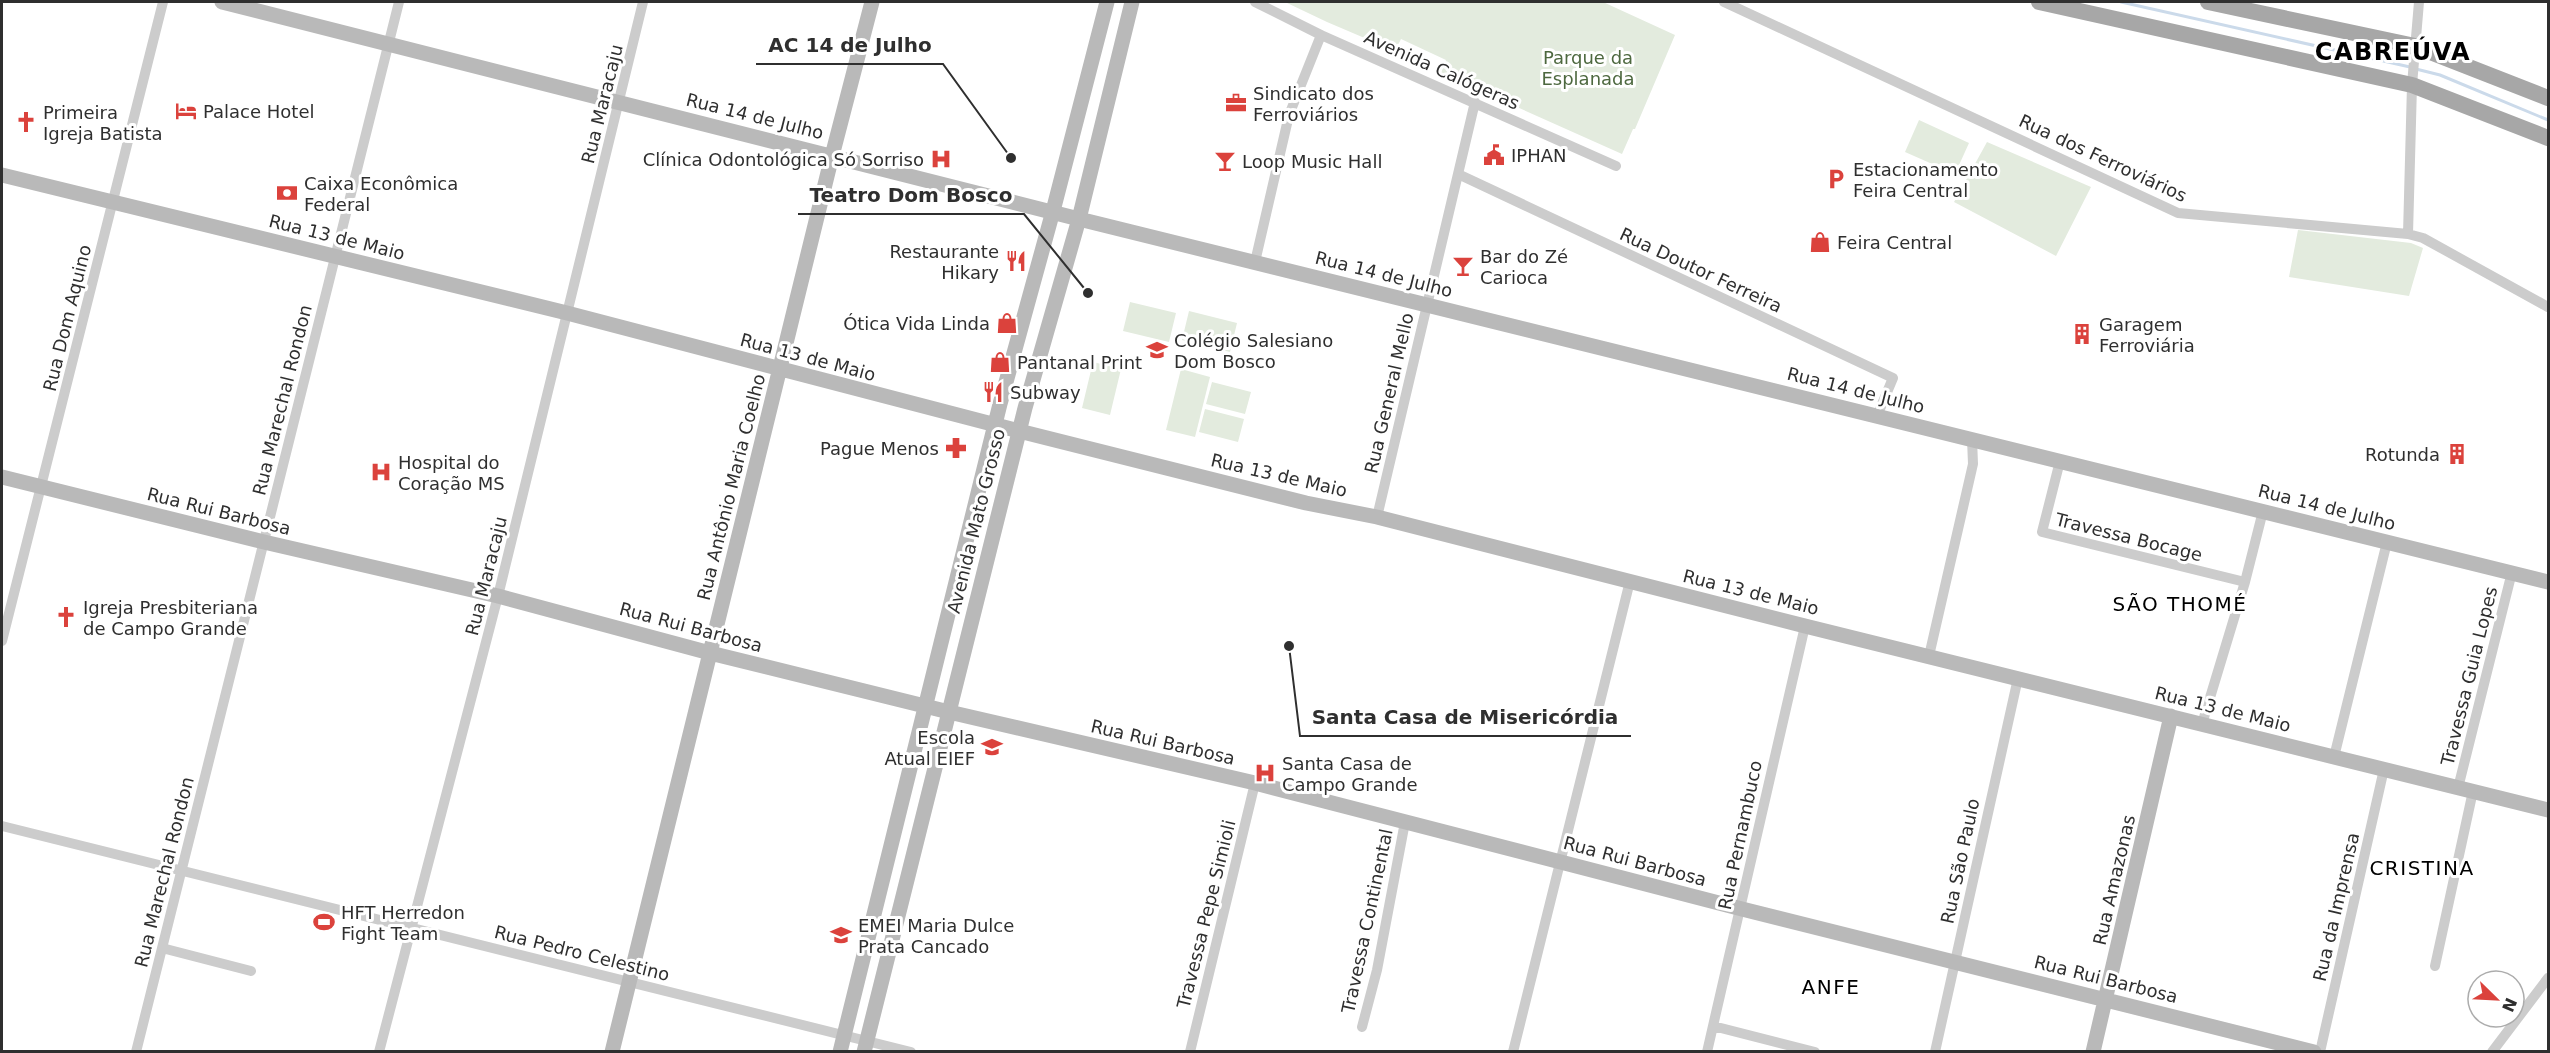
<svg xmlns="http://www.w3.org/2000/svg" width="2550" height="1053" viewBox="0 0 2550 1053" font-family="'DejaVu Sans',sans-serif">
<rect width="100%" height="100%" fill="#fff"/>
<path fill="#e3ebde" d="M1285,2H1603L1675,35L1635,129H1633L1622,154L1441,73L1446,60L1401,39L1395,51L1327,22Z
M1919,120L1969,143L1955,174L1905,152Z
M1987,142L2091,187L2056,256L1954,202Z
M2298,230L2411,243L2423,248L2409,296L2289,277Z
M1130,302L1176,313L1169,342L1123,331Z
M1189,311L1237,323L1230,352L1182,340Z
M1093,362L1121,369L1110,415L1082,408Z
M1181,369L1210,377L1195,437L1166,430Z
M1212,382L1251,392L1245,414L1206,404Z
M1205,409L1244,419L1238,442L1199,432Z"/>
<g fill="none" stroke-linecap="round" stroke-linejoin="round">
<path stroke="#cbdaea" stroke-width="3" d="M2121,2L2410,67
M2416,69L2440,75L2548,120"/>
<path stroke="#ccc" stroke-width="10" d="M1255,2L1321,35L1616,166
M1724,2L2178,213L2408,234L2423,238L2548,307
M1458,174L1893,378L1877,416
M2408,234L2412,85L2419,2
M1255,262L1289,115L1321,35
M2060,461L2042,532L2245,582
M1377,517L1475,102
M2,641L163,2
M1929,656L1973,464L1972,439
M2202,724L2245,582L2263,511
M2334,757L2387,542
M2458,788L2512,572
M2,826L911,1052
M162,948L251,971
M2435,966L2473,791
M1713,1026L1815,1052
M1362,1027L1377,970L1405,822
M136,1052L399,2
M379,1052L498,596L643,2
M1190,1052L1255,783
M1513,1052L1630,581
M1707,1052L1805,626
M1935,1052L2018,678
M2320,1052L2384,769
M2492,1052L2548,978"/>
<path stroke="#b9b9b9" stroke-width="15" d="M222,2L1079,219L2548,582
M2,175L567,313L1019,431L1306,503L1377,517L1805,626L2548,810
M2,477L264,542L498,596L710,653L949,712L1255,783L1742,909L2314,1052
M612,1052L832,156L872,2
M840,1052L1000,404L1053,211L1107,2
M864,1052L1025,408L1079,219L1132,2
M2093,1052L2171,716"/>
<path stroke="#a7a7a7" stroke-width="16" d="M2039,2L2412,85L2548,138
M2208,2L2415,46L2548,98"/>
</g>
<defs>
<symbol id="office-bare" viewBox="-9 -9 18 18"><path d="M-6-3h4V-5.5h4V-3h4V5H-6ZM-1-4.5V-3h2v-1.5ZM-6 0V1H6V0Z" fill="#db423c" stroke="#fff" stroke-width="2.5" paint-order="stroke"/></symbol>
<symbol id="hotel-bare" viewBox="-9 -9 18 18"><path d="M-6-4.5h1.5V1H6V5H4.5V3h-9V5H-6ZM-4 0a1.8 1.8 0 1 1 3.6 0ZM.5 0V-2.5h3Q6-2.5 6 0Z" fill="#db423c" stroke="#fff" stroke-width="2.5" paint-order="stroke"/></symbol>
<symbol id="church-bare" viewBox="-9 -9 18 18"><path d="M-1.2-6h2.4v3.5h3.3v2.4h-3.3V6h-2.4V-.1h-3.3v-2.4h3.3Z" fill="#db423c" stroke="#fff" stroke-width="2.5" paint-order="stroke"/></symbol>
<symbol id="civic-bare" viewBox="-9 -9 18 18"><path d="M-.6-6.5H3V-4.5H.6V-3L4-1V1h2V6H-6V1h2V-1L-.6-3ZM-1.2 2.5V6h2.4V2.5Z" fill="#db423c" stroke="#fff" stroke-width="2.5" paint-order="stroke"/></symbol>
<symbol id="hospital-bare" viewBox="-9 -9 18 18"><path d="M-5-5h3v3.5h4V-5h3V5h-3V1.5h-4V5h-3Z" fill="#db423c" stroke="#fff" stroke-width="2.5" paint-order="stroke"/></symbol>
<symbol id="bar-bare" viewBox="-9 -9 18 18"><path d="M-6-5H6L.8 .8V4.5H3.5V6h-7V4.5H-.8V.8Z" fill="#db423c" stroke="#fff" stroke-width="2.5" paint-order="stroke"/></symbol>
<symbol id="parking-bare" viewBox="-9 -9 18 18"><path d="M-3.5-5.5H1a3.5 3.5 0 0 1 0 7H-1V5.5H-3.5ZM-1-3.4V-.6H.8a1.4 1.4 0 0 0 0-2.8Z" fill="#db423c" stroke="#fff" stroke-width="2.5" paint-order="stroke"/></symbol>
<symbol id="bank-bare" viewBox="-9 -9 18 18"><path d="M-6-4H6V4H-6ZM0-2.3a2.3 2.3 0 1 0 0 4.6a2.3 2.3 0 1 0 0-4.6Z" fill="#db423c" stroke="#fff" stroke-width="2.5" paint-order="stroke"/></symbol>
<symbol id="shop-bare" viewBox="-9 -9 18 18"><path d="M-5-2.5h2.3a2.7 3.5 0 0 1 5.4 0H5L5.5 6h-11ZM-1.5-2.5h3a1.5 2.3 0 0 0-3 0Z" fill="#db423c" stroke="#fff" stroke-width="2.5" paint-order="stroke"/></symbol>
<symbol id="restaurant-bare" viewBox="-9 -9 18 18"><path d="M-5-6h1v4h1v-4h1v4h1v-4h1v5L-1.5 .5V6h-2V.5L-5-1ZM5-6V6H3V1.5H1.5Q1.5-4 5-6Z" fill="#db423c" stroke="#fff" stroke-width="2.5" paint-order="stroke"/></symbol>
<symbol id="building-bare" viewBox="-9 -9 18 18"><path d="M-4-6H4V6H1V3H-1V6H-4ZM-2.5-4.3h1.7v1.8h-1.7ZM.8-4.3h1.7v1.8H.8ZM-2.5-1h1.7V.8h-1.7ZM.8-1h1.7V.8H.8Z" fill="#db423c" stroke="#fff" stroke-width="2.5" paint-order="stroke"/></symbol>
<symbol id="school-bare" viewBox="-9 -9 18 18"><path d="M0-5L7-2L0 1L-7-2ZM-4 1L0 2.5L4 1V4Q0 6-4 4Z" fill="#db423c" stroke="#fff" stroke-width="2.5" paint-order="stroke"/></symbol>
<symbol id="pharmacy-bare" viewBox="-9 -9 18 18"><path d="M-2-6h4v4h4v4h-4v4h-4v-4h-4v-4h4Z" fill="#db423c" stroke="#fff" stroke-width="2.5" paint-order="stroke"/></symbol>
<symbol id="stadium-bare" viewBox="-9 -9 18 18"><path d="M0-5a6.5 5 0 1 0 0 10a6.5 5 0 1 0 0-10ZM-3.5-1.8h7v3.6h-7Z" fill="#db423c" stroke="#fff" stroke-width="2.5" paint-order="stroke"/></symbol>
</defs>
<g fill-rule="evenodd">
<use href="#office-bare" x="1221" y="88" width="30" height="30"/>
<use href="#hotel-bare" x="171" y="96" width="30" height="30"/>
<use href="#church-bare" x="11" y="107" width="30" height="30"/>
<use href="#civic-bare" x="1479" y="140" width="30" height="30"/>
<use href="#hospital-bare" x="926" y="144" width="30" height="30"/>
<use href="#bar-bare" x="1210" y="146" width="30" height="30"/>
<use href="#parking-bare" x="1821" y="164" width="30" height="30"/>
<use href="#bank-bare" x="272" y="178" width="30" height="30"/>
<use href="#shop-bare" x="1805" y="227" width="30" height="30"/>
<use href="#restaurant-bare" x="1001" y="246" width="30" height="30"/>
<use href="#bar-bare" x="1448" y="251" width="30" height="30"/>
<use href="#shop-bare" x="992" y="308" width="30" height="30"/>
<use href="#building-bare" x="2067" y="319" width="30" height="30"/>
<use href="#school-bare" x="1142" y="335" width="30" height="30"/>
<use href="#shop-bare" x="985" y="347" width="30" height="30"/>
<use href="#restaurant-bare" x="978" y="377" width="30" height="30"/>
<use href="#pharmacy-bare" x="941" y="433" width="30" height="30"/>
<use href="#building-bare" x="2442" y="439" width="30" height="30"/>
<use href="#hospital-bare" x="366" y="457" width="30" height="30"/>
<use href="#church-bare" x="51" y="602" width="30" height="30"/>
<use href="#school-bare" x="977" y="732" width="30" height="30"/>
<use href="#hospital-bare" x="1250" y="758" width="30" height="30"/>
<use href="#stadium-bare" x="309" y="907" width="30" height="30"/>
<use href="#school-bare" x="826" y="920" width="30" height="30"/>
</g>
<g text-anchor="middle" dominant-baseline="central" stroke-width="6" stroke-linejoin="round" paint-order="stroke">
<g font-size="18" fill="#4d683f" stroke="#fff">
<text x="1588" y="57">Parque da<tspan x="1588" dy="21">Esplanada</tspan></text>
</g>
<g font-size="18" fill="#2f2f2f" stroke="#fff">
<text transform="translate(1442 70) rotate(24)">Avenida Calógeras</text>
<text transform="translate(602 104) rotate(-76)">Rua Maracaju</text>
<text transform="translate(755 116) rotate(14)">Rua 14 de Julho</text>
<text transform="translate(2103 158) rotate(25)">Rua dos Ferroviários</text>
<text transform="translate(337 237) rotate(14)">Rua 13 de Maio</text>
<text transform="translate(1701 270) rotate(25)">Rua Doutor Ferreira</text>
<text transform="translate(1384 274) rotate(14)">Rua 14 de Julho</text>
<text transform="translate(67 318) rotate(-76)">Rua Dom Aquino</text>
<text transform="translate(808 357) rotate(15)">Rua 13 de Maio</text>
<text transform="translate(1856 390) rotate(14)">Rua 14 de Julho</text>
<text transform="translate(1389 393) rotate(-77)">Rua General Mello</text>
<text transform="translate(282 400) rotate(-76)">Rua Marechal Rondon</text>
<text transform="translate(1279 475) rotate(13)">Rua 13 de Maio</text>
<text transform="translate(731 487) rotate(-76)">Rua Antônio Maria Coelho</text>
<text transform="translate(2327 507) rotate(14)">Rua 14 de Julho</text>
<text transform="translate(219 511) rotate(14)">Rua Rui Barbosa</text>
<text transform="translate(976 521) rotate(-76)">Avenida Mato Grosso</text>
<text transform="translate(2129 537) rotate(14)">Travessa Bocage</text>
<text transform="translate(486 576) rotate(-76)">Rua Maracaju</text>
<text transform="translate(1751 592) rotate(14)">Rua 13 de Maio</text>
<text transform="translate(691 627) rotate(15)">Rua Rui Barbosa</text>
<text transform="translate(2469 676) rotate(-76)">Travessa Guia Lopes</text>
<text transform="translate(2223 709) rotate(14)">Rua 13 de Maio</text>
<text transform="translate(1163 742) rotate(13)">Rua Rui Barbosa</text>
<text transform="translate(1740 835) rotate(-78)">Rua Pernambuco</text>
<text transform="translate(1635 861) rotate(15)">Rua Rui Barbosa</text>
<text transform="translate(1960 861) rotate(-78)">Rua São Paulo</text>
<text transform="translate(164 872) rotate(-76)">Rua Marechal Rondon</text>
<text transform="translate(2114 880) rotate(-77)">Rua Amazonas</text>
<text transform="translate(2336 907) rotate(-77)">Rua da Imprensa</text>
<text transform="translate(1206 914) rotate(-76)">Travessa Pepe Simioli</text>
<text transform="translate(1367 921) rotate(-78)">Travessa Continental</text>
<text transform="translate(582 953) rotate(14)">Rua Pedro Celestino</text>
<text transform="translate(2106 979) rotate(14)">Rua Rui Barbosa</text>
</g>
<g font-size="18" fill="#2f2f2f" stroke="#fff" text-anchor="start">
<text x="1253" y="93">Sindicato dos<tspan x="1253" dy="21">Ferroviários</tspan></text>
<text x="203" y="111">Palace Hotel</text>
<text x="43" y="112">Primeira<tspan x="43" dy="21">Igreja Batista</tspan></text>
<text x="1511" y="155">IPHAN</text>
<text x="924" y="159" text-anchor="end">Clínica Odontológica Só Sorriso</text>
<text x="1242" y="161">Loop Music Hall</text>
<text x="1853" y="169">Estacionamento<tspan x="1853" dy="21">Feira Central</tspan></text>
<text x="304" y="183">Caixa Econômica<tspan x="304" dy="21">Federal</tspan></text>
<text x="1837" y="242">Feira Central</text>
<text x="999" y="251" text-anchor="end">Restaurante<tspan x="999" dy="21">Hikary</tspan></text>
<text x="1480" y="256">Bar do Zé<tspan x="1480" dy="21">Carioca</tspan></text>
<text x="990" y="323" text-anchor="end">Ótica Vida Linda</text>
<text x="2099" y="324">Garagem<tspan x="2099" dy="21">Ferroviária</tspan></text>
<text x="1174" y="340">Colégio Salesiano<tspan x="1174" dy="21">Dom Bosco</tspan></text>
<text x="1017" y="362">Pantanal Print</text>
<text x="1010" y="392">Subway</text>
<text x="939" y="448" text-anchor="end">Pague Menos</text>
<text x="2440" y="454" text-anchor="end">Rotunda</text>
<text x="398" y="462">Hospital do<tspan x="398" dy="21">Coração MS</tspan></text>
<text x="83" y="607">Igreja Presbiteriana<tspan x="83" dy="21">de Campo Grande</tspan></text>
<text x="975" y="737" text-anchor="end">Escola<tspan x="975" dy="21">Atual EIEF</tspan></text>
<text x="1282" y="763">Santa Casa de<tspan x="1282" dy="21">Campo Grande</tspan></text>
<text x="341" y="912">HFT Herredon<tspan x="341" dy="21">Fight Team</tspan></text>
<text x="858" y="925">EMEI Maria Dulce<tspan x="858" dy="21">Prata Cancado</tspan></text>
</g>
<g font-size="20" letter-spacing="1.5" fill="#000" stroke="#fff">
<text x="2180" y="604">SÃO THOMÉ</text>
<text x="2422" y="868">CRISTINA</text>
<text x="1831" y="987">ANFE</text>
</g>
<g font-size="24" font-weight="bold" letter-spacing="1.5" fill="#000" stroke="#fff">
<text x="2393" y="52">CABREÚVA</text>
</g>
</g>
<path fill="none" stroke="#2f2f2f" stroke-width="2" d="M1011 158L943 64H756M1088 293L1024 214H798M1289 646L1300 736H1631"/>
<g fill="#2f2f2f" stroke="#fff" stroke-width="2">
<circle cx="1011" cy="158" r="6"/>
<circle cx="1088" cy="293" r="6"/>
<circle cx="1289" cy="646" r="6"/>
</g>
<g font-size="20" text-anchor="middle" font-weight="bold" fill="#2f2f2f" stroke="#fff" stroke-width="6" stroke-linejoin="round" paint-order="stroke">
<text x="850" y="52">AC 14 de Julho</text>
<text x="911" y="202">Teatro Dom Bosco</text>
<text x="1465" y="724">Santa Casa de Misericórdia</text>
</g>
<rect width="2550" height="1053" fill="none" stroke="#2f2f2f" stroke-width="6"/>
<g transform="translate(2496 999) rotate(114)"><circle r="28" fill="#ffffff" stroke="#acacac" stroke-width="1.5"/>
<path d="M0-4.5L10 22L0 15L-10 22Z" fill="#db423c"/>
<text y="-9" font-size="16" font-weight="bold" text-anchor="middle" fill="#2f2f2f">N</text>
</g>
</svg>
